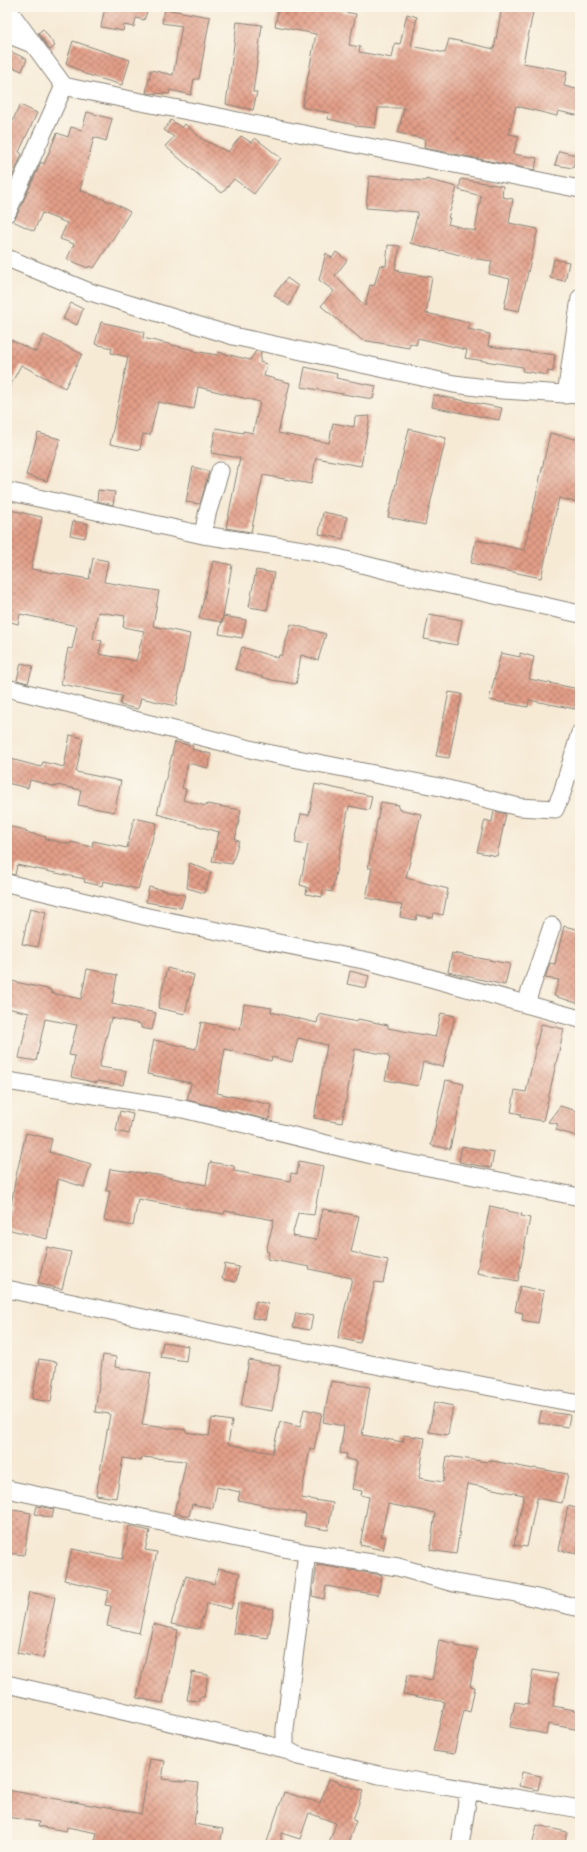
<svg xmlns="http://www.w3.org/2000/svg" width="587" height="1852" viewBox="0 0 587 1852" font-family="Caveat,sans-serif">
<defs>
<pattern id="building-cross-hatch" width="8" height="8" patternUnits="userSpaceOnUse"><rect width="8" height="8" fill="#e29e87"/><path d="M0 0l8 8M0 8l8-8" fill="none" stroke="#b6806e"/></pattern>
</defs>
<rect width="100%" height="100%" fill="#fbf7ec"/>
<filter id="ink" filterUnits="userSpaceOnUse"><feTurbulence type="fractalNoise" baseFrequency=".025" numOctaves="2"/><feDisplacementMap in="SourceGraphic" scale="8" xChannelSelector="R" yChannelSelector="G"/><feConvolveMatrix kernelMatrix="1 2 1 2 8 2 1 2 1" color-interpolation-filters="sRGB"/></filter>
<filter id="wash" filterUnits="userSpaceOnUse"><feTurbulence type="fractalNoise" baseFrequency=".012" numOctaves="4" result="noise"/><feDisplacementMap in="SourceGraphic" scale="16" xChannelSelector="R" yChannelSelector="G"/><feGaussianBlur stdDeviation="0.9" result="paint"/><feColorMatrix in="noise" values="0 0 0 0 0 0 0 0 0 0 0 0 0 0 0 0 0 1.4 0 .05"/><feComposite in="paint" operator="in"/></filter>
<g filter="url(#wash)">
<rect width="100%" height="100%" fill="#f6ead5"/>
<g id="blocks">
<path fill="url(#building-cross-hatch)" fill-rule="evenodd" d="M105,7H149L144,20L136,18L134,27L124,25L123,31L101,27Z
M279,7H318L356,14L349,45L360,47L359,52L392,58L395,43L400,44L407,14L417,17L411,46L445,53L449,39L494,49L502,7L533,12L523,63L567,71L564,86L580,90V116L558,111L557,116L516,106L509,134L519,136L513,154L537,158L535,170L424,148L425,139L398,133L404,108H378L375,128L355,126V125L328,119L329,113L302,107L316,34L275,26Z
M165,9L210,17L199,79H194L191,95L170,90L169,94L146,93L151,70L173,75L182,26L162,23Z
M237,22L262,25L253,92H257L253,110L226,104Z
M43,29L55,46L50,50L38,33Z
M73,41L130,60L122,85L85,74L66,63Z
M7,50L27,59L22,71L7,65Z
M20,105L37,113L19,152L22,154L7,189V133Z
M87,112L112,119L106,141L94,137L80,190L110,202L111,201L130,212L94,268L89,266L88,268L67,259L74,244L60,239L67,223L42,213L34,231L13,221L16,217L41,162L44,164L57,133L68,137L71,127L82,130Z
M171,120L182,128L185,124L202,139L228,152L241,136L252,143L255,138L281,158L254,194L234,179L222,193L202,178L165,146L174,137L164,130Z
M559,151L576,155L573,168L555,165Z
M369,176L426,181V179L457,187L448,218H450L448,224L475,231L481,196L459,190L461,179L503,186L502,197L513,199L509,223L538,229L519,311L504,308L510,279L489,274L492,261L471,258L441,250V251L410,243L418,212L366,208Z
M388,245L400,246L395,269L399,270L398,272L432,277L426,313L470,323L468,329L490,334L488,346L555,355L553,372L548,371L547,375L522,371L523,367L465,358L467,350L418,338L416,345L410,343L409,348L362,340L321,306L334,291L319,280L326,253L332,258L336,252L347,260L335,276L365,306L370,285L374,286L380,265L386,266Z
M554,259L569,262L565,281L550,278Z
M287,278L298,286L289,306L274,295Z
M71,303L83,309L77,325L63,319Z
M101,322L144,332L143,338L194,350V351L217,355L218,352L250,360L256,351L261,352L260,362L267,364L264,376L290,383L278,433L329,443L333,423L354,427L355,417L370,416L361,466L316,458L311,484L263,475L251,532L226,528L240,458L211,453L216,428L243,433V431L253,433L260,402L198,387L194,409L158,402L150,435L143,434L140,450L110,444L128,357L111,353L112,348L95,344Z
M44,335L82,354L65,388L21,365L7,392V338L36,352Z
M305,367L337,374L336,378L376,386L373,399L301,387Z
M434,395L502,408L499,420L432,407Z
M409,429L446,438L425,525L388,517Z
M38,433L60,439L47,481L26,475Z
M550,433L580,440V503L559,498L541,578L471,563L476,540L524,550Z
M193,467L209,471L200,504L186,502Z
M98,490L115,492L113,505L97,501Z
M10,510L42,517L31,569L89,579L93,558L108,561L104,582L159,591L153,626L190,634L176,706L141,698L138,709L120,705L122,696L61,684L68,648L72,649L77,626L20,614L18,624L7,621V525ZM98,612L125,616L123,627L144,631L136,661L99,654L102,641L93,639Z
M323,512L347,517L343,539L319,534Z
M73,521L88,524L85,538L70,535Z
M213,561L232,565L222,622L199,618Z
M256,570L274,573L267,610L249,607Z
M429,614L462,620L457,645L424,639Z
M223,616L246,620L242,638L219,634Z
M291,624L326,634L318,660L301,655L296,684L272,680L235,669L242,647L278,658L279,655H282Z
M501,653L520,657V653L534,657L529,679L579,689L575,709L529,700L528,707L489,700Z
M21,663L33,666L28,683L17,680Z
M449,692L462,694L449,758L436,756Z
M70,735L83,738L76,772L121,781L114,812L78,805L81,790L57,785V787L30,780L28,788L7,783V758L41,767L43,762L64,767Z
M175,742L193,746L192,749L211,754L208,768L188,763L182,788L186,789L183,800L206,806L207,804L241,810L235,840L239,841L232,864L212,861L219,832L157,814Z
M315,784L372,796L369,810L349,806L332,892L323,890L322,897L306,894L307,887L300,885L308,845L295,843L301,814L309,815Z
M381,802L399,805L398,809L421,814L406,878L448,889L443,915L434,913L433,918L417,915L416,920L400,917L402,905L366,898L372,868H368Z
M494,811L506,814L497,856L477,852L485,820L492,822Z
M134,818L157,823L138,889L103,881L102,886L84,882L85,879L17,865L15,875L7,873V826L26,830L25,832L46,837L45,839L70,844L71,842L92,847L93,841L127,848Z
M190,863L211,872L204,893L187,888Z
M149,887L185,895L181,908L146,902Z
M30,908L46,912L38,947L22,944Z
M564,926L580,930V1004L554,996L559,980L545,978L550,963L555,964Z
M452,953L510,964L505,985L448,972Z
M167,968L194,975L185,1014L158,1008Z
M87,969L117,975L112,1004L156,1013L152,1030L141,1028V1024L111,1018L99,1067L126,1071L123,1085L97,1081V1083L71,1077L75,1056L69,1055L77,1025L45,1019L36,1061L19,1058L29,1013L7,1008V980L51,990V993L81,999Z
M350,971L369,976L366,988L347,984Z
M244,1004L272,1008L271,1012L317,1023L319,1014L357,1022L358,1019L388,1025V1028L435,1037L441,1013L455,1016L443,1067L423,1062L418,1086L385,1080L390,1058L388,1057V1055L355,1049L342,1123L314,1118L327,1045L298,1038L292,1062L272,1057L271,1061L225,1049L217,1093L272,1105L269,1120L187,1100L191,1083L147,1074L154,1040L196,1049L201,1022L240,1030Z
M541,1024L564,1029L543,1121L520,1117L521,1114L511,1112L515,1090L526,1092Z
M446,1080L464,1084L450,1149L431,1145Z
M560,1106L580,1112V1137L556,1130L558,1124L548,1122Z
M120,1111L133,1114L129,1134L116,1131Z
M26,1133L52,1139L49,1152L91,1164L84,1187L58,1179L47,1239L7,1229L16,1176Z
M462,1146L494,1152L491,1168L459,1162Z
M299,1161L323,1166L314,1215L298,1213L292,1236L316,1240L323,1209L359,1216L351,1252L388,1260L383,1283L375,1282L360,1343L338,1338L352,1278L309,1269L310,1267L267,1259L269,1252L266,1251L274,1220L225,1211L224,1214L181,1207L138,1199L133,1226L104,1220L110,1191H106L110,1169L157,1175L206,1185L210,1162L234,1166V1171L290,1181L291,1173L297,1174Z
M490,1206L508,1210V1211L522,1214L521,1216L530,1218L518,1281L477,1273Z
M47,1247L71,1252L62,1289L38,1284Z
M225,1264L239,1267L236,1282L222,1279Z
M520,1286L544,1291L538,1323L522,1320L523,1313L515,1311Z
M256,1301L268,1304L265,1320L252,1318Z
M296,1313L313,1316L310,1330L293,1327Z
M163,1342L188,1346L186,1361L160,1357Z
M103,1355L116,1357L115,1367L151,1373L142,1425L186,1430V1432L209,1436L212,1418L232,1421L228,1444L272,1453L280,1422L300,1427L304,1409L322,1413L314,1449L310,1448L301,1498L333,1503L328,1530L304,1526L306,1514L238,1500L240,1492L217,1487L213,1508L192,1504L189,1516L174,1513L177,1500H178L186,1461L142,1457L141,1461L123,1458L116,1498L96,1495L110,1414L95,1412Z
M39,1359L57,1362L51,1402L32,1399Z
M249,1360L280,1366L272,1411L241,1406Z
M331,1381L370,1387L362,1435L403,1442L404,1435L425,1438L419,1478L443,1482L447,1456L487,1462L488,1460L533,1469L534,1468L568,1474L562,1503L537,1498L527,1547L514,1545L524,1495L467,1484L456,1554L430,1550L435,1513L388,1504L381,1536L386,1537L383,1550L360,1545L369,1497L361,1495L362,1491L352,1489L357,1461L346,1459L347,1454L340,1453L344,1426L323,1422Z
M434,1402L453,1406L448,1435L429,1432Z
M541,1411L570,1415L568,1427L539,1423Z
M37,1506L54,1509L52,1518L35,1514Z
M568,1506L580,1509V1541L577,1554L559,1550Z
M7,1509L31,1513L24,1555L7,1553Z
M129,1526L150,1531L145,1550L157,1552L139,1633L107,1626L111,1606L105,1605L109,1591L64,1580L72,1549L122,1559Z
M317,1565L382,1575L378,1595L326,1586L324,1599L312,1596Z
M218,1568L240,1573L231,1609L207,1603L199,1629L171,1624L186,1576L214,1584Z
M29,1592L55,1597L43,1658L17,1653Z
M238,1603L274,1609L268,1638L233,1633Z
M153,1624L178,1630L163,1703L137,1698Z
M439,1640L456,1644V1646L477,1650L470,1686L475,1687L470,1712L464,1710L454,1754L433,1751L445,1702L403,1694L407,1675L432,1680Z
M533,1670L558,1674L553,1706L580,1711V1730L548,1724L546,1734L510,1727L515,1702L528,1704Z
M192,1672L208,1675L204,1697H199V1701L187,1700Z
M150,1759L165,1761L162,1779L199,1783L194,1824L223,1829L220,1845H94L97,1833L67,1827L66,1831L38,1826L39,1822L7,1817V1790L102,1807L103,1806L141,1814Z
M522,1772L541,1776L538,1790L519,1786Z
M329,1779L363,1791L353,1820L356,1821L347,1845H328L336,1823L309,1813L300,1839L281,1833V1845H266L284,1792L320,1803Z
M537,1825L567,1832L564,1845H532Z"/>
</g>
</g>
<g filter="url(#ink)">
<use href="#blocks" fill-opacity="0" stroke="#898378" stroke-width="1"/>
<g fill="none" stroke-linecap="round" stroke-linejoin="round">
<defs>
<path id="minor" d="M7,8L64,86C120,99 176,108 233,120C349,142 464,167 580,189
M7,34L34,45
M7,213L64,86
M7,258L90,292L233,336L454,384L502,390L580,395
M566,395L580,298
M7,491L203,535L207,514L220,471
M203,535L310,551L401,574L580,614
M7,688L262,752L440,787L519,807L555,809L562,793L580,733
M7,883L148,917L368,961L580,1019
M526,1003L552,926
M7,1081L183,1109L388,1159L580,1197
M7,1289L271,1345L580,1404
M7,1489L307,1553L398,1567L454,1583L511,1592L580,1608
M307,1553L285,1729V1749L298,1756L379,1775L580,1809
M7,1684L285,1749
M460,1845L469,1790"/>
</defs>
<use href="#minor" stroke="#898378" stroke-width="19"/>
<use href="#minor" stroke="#fff" stroke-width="17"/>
</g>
</g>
<rect width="587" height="1852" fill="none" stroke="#fbf7ec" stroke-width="24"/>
</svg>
